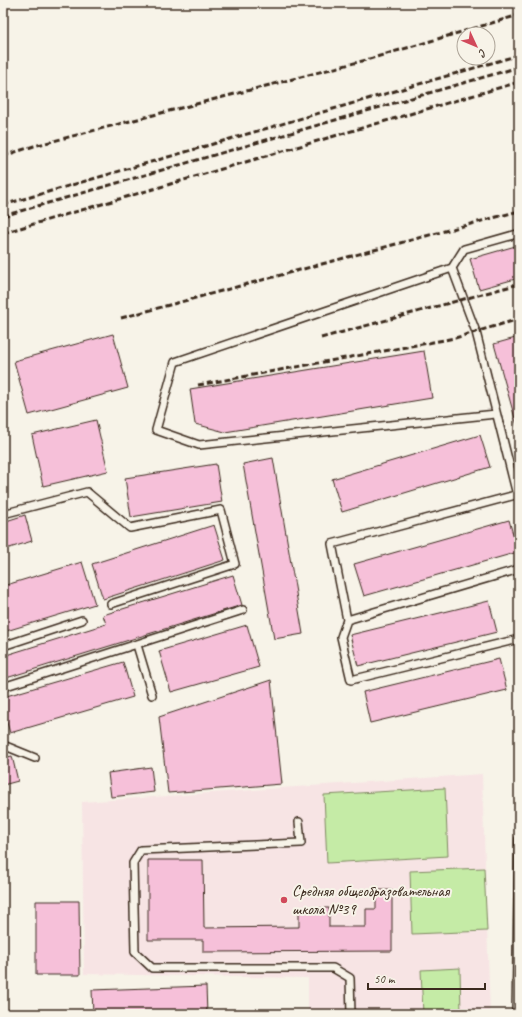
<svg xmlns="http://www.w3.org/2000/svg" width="522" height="1017" viewBox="0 0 522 1017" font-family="Caveat,sans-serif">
<rect width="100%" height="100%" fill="#f7f3e8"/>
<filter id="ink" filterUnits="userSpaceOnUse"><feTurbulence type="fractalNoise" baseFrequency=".025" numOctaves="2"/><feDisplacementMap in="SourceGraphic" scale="8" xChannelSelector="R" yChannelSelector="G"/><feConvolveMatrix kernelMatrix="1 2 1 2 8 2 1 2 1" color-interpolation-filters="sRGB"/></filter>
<g filter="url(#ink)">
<path fill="#f7e4e4" d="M482,774L490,1014H308V978L84,974L82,802Z"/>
<path fill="#c5eba6" stroke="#808a62" d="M445,788L448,856L327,863L324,795Z
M484,868L487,931L412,934L410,871Z
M460,968L461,1014H423L421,970Z"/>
<path fill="#f6c0d9" stroke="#3b2a1e" d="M519,245V278L479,289L470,259Z
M113,334L128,388L29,415L14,361Z
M519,337V429H518L494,344Z
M424,351L432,398L225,432L195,424L190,389Z
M96,420L108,471L43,486L32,435Z
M480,435L490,467L342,512L332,479Z
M273,458L303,634L274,639L243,464Z
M216,464L222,502L131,517L125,478Z
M25,515L32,541L3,550V522Z
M509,520L518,552L364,596L354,564Z
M214,525L225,560L103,599L92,564Z
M82,562L95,604L3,632V586Z
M233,575L242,605L3,679V656L106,624L103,615Z
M489,601L497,632L358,666L350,635Z
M247,625L259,667L171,692L159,651Z
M499,659L507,690L370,723L363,692Z
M123,662L133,697L10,733L3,709V697Z
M271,680L282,784L168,793L159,717Z
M12,756L18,781L3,785V758Z
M151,767L154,792L111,797L108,773Z
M148,860H203L204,928L299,927V908H329V927H366V909H376V890H392V951L203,952V940H148Z
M36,901H79L80,975H36Z
M206,986L207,1014H93L92,990Z"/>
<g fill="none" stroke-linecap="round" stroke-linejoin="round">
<defs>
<path id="lane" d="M452,268L476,332L517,495
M496,414L199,445L156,430L175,362L452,268L464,249L517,234
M519,494L332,544L347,620L341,637L351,680L519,639
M3,514L87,492L130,528L221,510L235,564L111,604
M347,620L519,569
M137,645L152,695
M3,646L82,620
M3,687L243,610
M3,745L35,758
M299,822L301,843L141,850L133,863L135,952L152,968H333L350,978L351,1014
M516,1014L519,839"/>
</defs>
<use href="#lane" stroke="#3b2a1e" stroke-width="10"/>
<use href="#lane" stroke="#f7f3e8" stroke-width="7"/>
<path stroke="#3b2a1e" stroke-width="3" stroke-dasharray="6 3" stroke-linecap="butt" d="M3,156L34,146L366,60L519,15
M3,205L519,55
M3,216L519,67
M3,233L519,82
M121,318L519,211
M321,338L519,284
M198,385L455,338L519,319"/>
</g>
</g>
<circle fill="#d1495b" stroke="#f7f3e8" stroke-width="1.5" cx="284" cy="900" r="4"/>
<g text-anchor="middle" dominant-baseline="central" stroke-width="4" stroke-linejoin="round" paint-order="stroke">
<g font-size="16" fill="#3b2a1e" stroke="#f7f3e8" text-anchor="start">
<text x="292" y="891">Средняя общеобразовательная<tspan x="292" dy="18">школа №39</tspan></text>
</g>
</g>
<rect width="522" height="1017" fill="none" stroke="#f7f3e8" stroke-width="16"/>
<rect x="8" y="8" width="506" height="1001" fill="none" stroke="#3b2a1e" stroke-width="1.5" filter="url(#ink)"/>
<g transform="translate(476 46) rotate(134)"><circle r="19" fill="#f7f3e8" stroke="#aca397"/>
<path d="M0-3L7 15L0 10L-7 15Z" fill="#d1495b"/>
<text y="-6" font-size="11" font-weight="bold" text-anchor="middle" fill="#3b2a1e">С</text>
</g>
<path d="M368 983v6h117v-6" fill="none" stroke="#3b2a1e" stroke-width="2"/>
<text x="374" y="983" font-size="12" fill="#3b2a1e" stroke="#f7f3e8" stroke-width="3" paint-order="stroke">50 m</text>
</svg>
